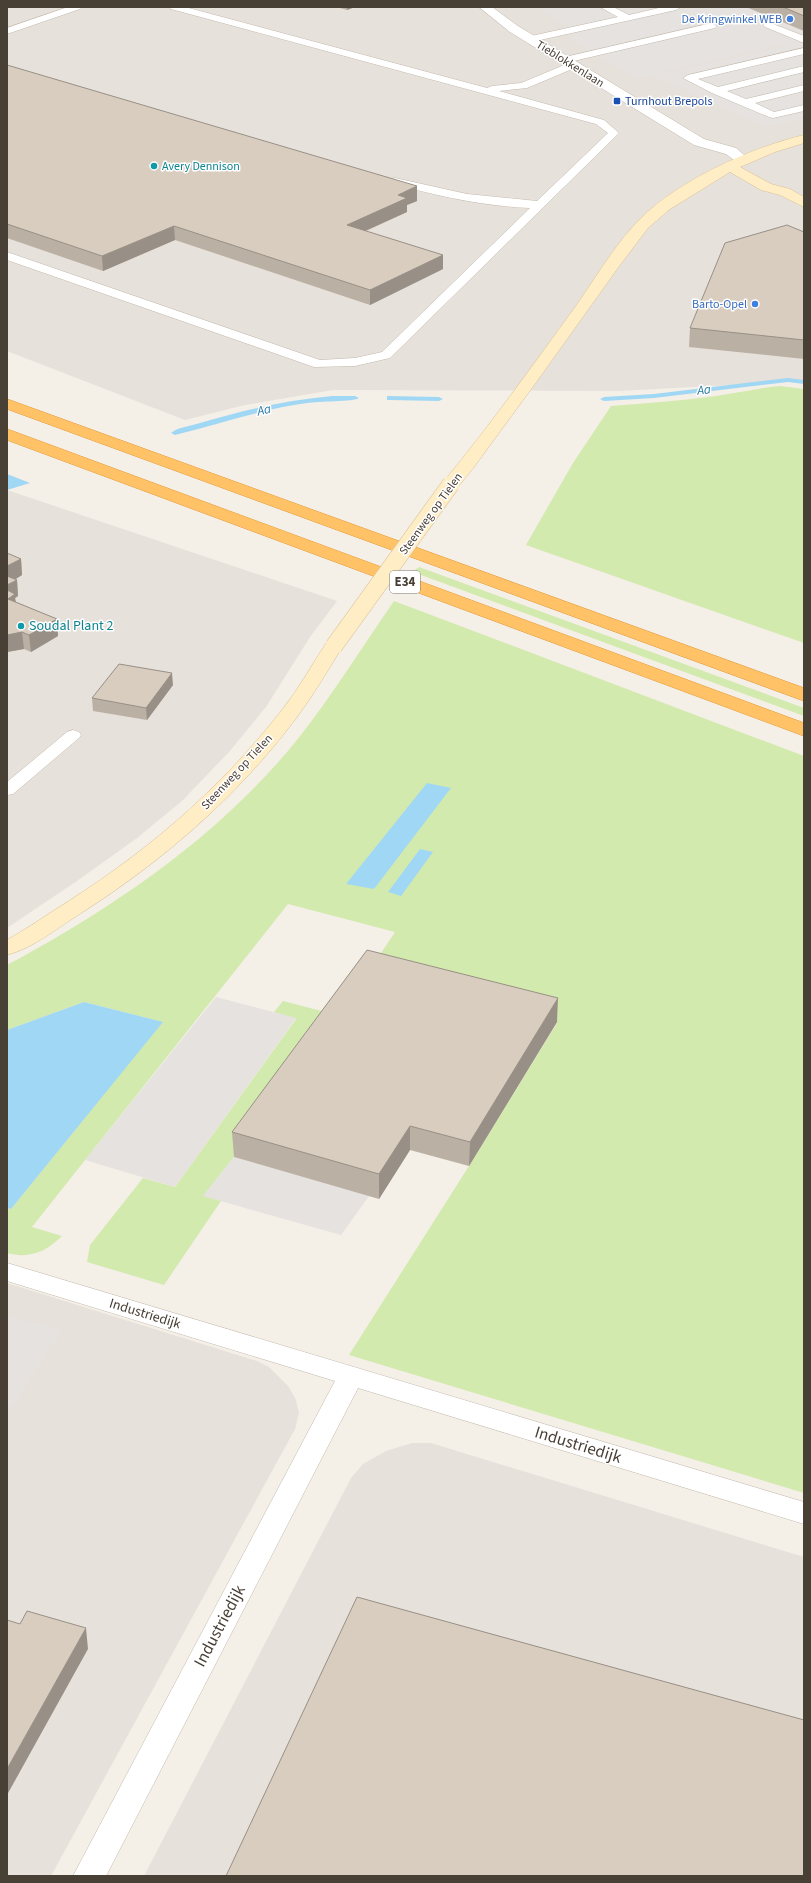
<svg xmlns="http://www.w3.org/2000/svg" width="811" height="1883" viewBox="0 0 811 1883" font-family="'Source Sans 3',sans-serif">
<rect width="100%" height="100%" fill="#f4efe7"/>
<path fill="#e7e1dc" d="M7,7H804V381L619,391L333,390L245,405L185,420L7,351Z
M7,490L337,601L310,637L266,707L229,752L182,801L137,838L77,881L7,928Z
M7,1283L257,1361L269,1367L289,1387L296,1400L299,1413L295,1429L51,1876H7Z
M412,1443H431L804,1557V1876H144L351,1478L363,1464L386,1451Z"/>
<path fill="#d3eaae" d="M780,386L804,389V643L526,545L573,463L611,406C646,403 681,401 716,396C738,393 759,388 780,386Z
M419,567L804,708V716L413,572Z
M394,601L804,756V1493L349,1355L469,1166L557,1023L367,974L395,932L288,904L32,1227L62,1236C46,1252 29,1259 7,1253V1208L11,1209L162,1022L84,1002L7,1030V965C115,907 219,836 297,740C332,696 362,647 394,601Z
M283,1001L337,1015L234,1157L204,1195L223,1198L164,1285L87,1262L90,1245L143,1178L175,1187L296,1019L274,1012Z"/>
<path fill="#e5e2df" d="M536,7H746L804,31V47L790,50L778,45L637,78L569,38L579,33Z
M780,47L790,51L804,48V118L766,127L654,76Z
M216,997L296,1018L175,1187L85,1160Z
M234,1157L369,1196L341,1235L203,1196Z
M7,1316L61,1330L11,1408L7,1406Z"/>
<path fill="#a0d7f4" d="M7,474L30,483L7,490Z
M427,783L451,788L374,889L346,884Z
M420,849L433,852L401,896L388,892Z
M84,1002L163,1022L11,1209L7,1208V1030Z"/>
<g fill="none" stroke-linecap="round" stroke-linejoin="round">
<path fill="#a0d7f4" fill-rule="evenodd" d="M788,378L804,380V384L788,382L654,398L604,401L600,399L604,397L654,394Z
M332,396H355L359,398C354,402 317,401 307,403C262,409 219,424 175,435L171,433C178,427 191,426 200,423C244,410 287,400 332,396Z
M387,396L439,397L443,399L439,401L390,400H387Z"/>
<defs>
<path id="lane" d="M68,7H82L80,9L7,34V28Z
M169,7H185L487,88L492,86L521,83L569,63H577L578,65L577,67L527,88L499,91L604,120L619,133L390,358L355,366L314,367L7,260V252L320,360L355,358L382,352L530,208C483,206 437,196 391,183L389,181L391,179L395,178L467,194L537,201L608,133L596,124L171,9Z
M600,7H613L629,15L663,7H681L676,10L531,42L526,39L531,36L618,17Z
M768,22L804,36V43L765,27L763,25L765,23Z
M712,23L717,26L715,28L565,63L560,60L565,57Z
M804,48V54L698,79L718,87L804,66V72L727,91L746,99L804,85V91L755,103L774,112L804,105V111L773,118L769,117L712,93L683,78L688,75Z
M73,730L79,732L81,735L79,738L13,794L7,795V782L67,732Z"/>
<path id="street" d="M479,7H492L518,26L704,139L736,148L750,160L748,163H738L726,154L694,145L510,32Z
M7,1263L804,1502V1524L358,1388L106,1876H73L335,1381L7,1281Z"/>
<path id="secondary" d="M804,135V143L775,152L740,167L771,184L790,189L804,197V207L780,195L761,190L730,172L670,209L648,228L620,265L537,381L474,467L457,488L451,489L445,488L443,484L445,480C491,424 533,365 576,306C599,273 621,234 652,208C692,175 754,147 804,135Z
M334,640L341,642L343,646C328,670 314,694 297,717C237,797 162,862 78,915C56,929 33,948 7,955V940C23,931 38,921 53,911C142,856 217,793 282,710C299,689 312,664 327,642Z"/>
<path id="highway" d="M7,399L804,688V701L7,409Z
M7,429L804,723V736L7,440Z"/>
</defs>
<use href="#lane" stroke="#c3b9ac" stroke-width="1"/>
<use href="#street" stroke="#c3b9ac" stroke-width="1"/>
<use href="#secondary" stroke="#d7c195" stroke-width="1"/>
<use href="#highway" stroke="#e59630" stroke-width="1"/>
<use href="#lane" fill="#fff" fill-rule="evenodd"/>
<use href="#street" fill="#fff" fill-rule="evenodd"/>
<use href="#secondary" fill="#ffedc6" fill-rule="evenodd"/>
<use href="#highway" fill="#ffc267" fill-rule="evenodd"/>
<defs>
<path id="secondary-bridge" d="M334,646L451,484"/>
</defs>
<use href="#secondary-bridge" stroke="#d7c195" stroke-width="18" stroke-linecap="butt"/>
<use href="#secondary-bridge" stroke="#ffedc6" stroke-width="17"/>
</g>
<path fill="#bbb0a4" d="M336,7H355L347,10Z
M746,7H804V31Z
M7,65L417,201L407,205V212L366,231L443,269L370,305L175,240L103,271L7,238Z
M804,232V359L689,347L690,328Z
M7,553L21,559L22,575L16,579L17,580L18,596L15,598L16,602L57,619L58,636L31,652L24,649L7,652Z
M173,685L147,720L93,711L92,698Z
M557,1022L469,1166L410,1150L379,1199L234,1157L232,1132Z"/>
<path fill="#989086" d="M347,7H355L347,10Z
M417,186V201L407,205V212L347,239V225L398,195Z
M174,226L175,240L103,271L102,256Z
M443,255V269L370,305V290Z
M21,559L22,575L7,584V566Z
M17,580L18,596L15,598L17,611L7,603V585Z
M57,619L58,636L31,652L29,635Z
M22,632L24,649L7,652V635Z
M172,673L173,685L147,720L146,708Z
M558,998L557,1022L469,1166L470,1142Z
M410,1126V1150L379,1199V1174Z
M86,1628L88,1649L7,1795V1769Z"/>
<path fill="#d9cdbf" stroke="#989086" d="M783,7H804V16Z
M7,65L417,186L398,195L407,198L347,225L443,255L370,290L174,226L102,256L7,224Z
M787,225L804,232V340L690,328L725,243Z
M7,553L21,559L7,566Z
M7,576L17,580L7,585Z
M7,590L15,594L8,599L57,619L29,635L22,632L7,635Z
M119,664L172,673L146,708L92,698Z
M367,950L558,998L470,1142L410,1126L379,1174L232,1132Z
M357,1597L804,1720V1876H226Z
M27,1611L86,1628L7,1769V1620L20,1624Z"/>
<g fill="#3f7fe0" stroke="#fff" stroke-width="1.5">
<circle cx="790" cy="19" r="4"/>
<circle cx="755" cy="304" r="4"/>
</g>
<rect fill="#1a4fb4" stroke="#fff" stroke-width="1.5" x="613" y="97" width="8" height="8" rx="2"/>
<g fill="#0f9aa8" stroke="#fff" stroke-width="1.5">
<circle cx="154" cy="166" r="4"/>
<circle cx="21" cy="626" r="4"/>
</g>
<g text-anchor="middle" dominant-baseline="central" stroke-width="3" stroke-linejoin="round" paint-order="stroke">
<g font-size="12" fill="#366cbe" stroke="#fff" text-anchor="end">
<text x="782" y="19">De Kringwinkel WEB</text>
<text x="747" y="304">Barto-Opel</text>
</g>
<g font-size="12" fill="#483f35" stroke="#fff">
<text transform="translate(570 64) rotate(32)">Tieblokkenlaan</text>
<text transform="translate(431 514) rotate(-54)">Steenweg op Tielen</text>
<text transform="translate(237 772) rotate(-47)">Steenweg op Tielen</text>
</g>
<g font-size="12" fill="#164399" stroke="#fff" text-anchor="start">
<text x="625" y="101">Turnhout Brepols</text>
</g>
<g font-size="12" fill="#0d838f" stroke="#fff" text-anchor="start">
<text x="162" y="166">Avery Dennison</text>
</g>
<g font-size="13" font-style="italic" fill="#277aa8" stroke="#fff">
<text transform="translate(704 390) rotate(-7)">Aa</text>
<text transform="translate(264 410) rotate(-13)">Aa</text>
</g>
<rect fill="#fff" stroke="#7f7972" stroke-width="1" x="390" y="571" width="30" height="22" rx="3"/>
<g font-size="13" font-weight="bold" fill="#483f35">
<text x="405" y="582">E34</text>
</g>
<g font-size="14" fill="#0d838f" stroke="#fff" text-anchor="start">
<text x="29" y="626">Soudal Plant 2</text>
</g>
<g font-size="14" fill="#483f35" stroke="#fff">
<text transform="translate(145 1314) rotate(17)">Industriedijk</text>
</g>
<g font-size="17" fill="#483f35" stroke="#fff">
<text transform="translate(578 1445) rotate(17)">Industriedijk</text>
<text transform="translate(220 1626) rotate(-62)">Industriedijk</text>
</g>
</g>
<rect width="811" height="1883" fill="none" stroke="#483f35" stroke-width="16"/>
</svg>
